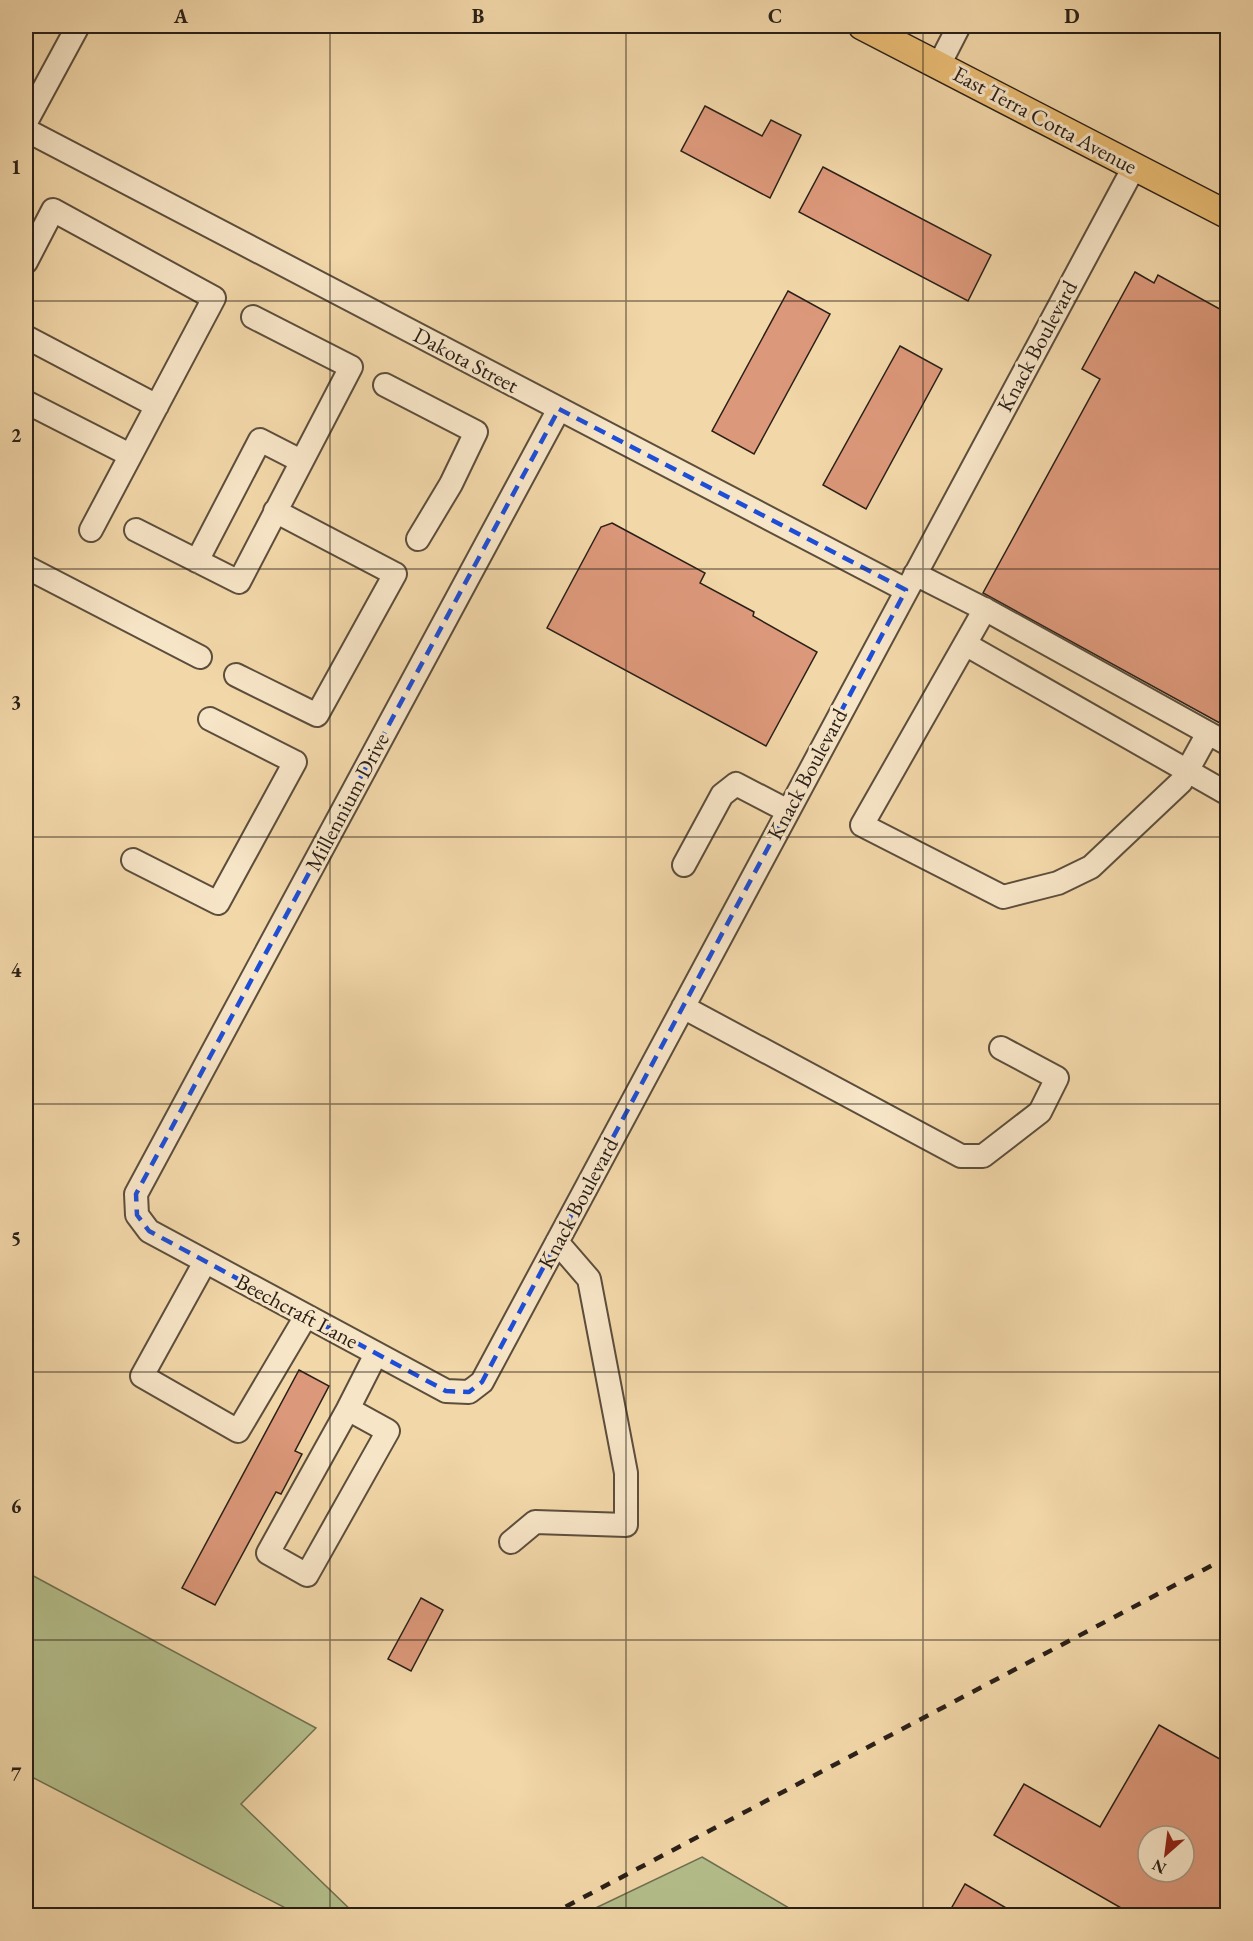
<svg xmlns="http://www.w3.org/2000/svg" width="1253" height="1941" viewBox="0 0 1253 1941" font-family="'EB Garamond',serif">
<rect width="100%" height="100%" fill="#f2d7a9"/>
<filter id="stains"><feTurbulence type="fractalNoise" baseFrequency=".00333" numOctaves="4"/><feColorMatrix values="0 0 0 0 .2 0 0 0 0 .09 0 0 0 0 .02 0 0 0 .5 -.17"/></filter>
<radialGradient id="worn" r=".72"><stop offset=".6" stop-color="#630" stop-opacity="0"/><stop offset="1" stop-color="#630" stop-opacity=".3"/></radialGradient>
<path fill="#b4bf8c" stroke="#6f7052" stroke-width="1.5" d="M26,1572L316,1728L241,1804L356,1915H299L26,1774Z
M702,1857L801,1915H581Z"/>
<path fill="#dc987a" stroke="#2a2018" stroke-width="1.5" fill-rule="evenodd" d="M705,106L762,136L771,120L801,135L770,198L681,151Z
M823,167L991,255L968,301L799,212Z
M1135,272L1154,283L1158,275L1227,313V727L983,593L1100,379L1082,369Z
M788,291L830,314L754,454L712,431Z
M900,346L942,369L866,509L823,485Z
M612,523L705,573L700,583L754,612L753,616L817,652L766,746L547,628L601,527Z
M299,1370L329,1386L295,1451L302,1454L281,1494L276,1492L215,1605L182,1588Z
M421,1598L443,1610L411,1671L388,1659Z
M1159,1725L1227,1763V1916H1135L994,1835L1024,1784L1100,1827ZM1148,1836H1184V1872H1148Z
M965,1884L1020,1916H947Z"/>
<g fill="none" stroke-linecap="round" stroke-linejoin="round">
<defs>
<path id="minor" d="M939,65L959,26
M26,122L78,26
M26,130L906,590
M26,262L53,210L214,298L91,530
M26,337L157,406
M385,385L476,432L451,484L418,539
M26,402L130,455
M559,409L136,1194L137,1215L149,1231L446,1391L469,1392L482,1382L1134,167
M136,530L239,582L351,367L253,317
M197,561L260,440L301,461
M26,567L200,657
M915,574L990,612L1228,744
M985,609L862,825L1003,897L1058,883L1091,867L1181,782L1208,733
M965,644L1228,794
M236,675L317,715L395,574L275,511
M133,860L218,903L295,762L210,719
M684,865L722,795L736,784L788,811
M683,1007L961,1156H983L1040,1112L1057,1078L1001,1048
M205,1262L142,1376L238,1431L306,1316
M348,1409L268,1553L307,1575L388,1431L348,1409L376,1354
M511,1542L535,1522L626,1525V1473L589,1279L557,1242"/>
<path id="major" d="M862,26L1228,215"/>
</defs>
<use href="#minor" stroke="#5c4e3c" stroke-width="26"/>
<use href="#major" stroke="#2a2018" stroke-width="30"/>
<use href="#minor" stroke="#f7e5c7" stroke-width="22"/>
<use href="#major" stroke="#e9bc74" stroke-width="27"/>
<path stroke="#2a2018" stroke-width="4.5" stroke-dasharray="10 10" stroke-linecap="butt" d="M548,1916L1228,1557"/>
</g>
<path fill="none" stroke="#1d4ed8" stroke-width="4.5" stroke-dasharray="12 8" stroke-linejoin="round" d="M559,409L906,590L482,1382L469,1392L446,1391L149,1231L137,1215L136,1194Z"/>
<path fill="none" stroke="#2a2018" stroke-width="1.5" stroke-opacity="0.55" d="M330,26V1916M626,26V1916M923,26V1916M26,301H1228M26,569H1228M26,837H1228M26,1104H1228M26,1372H1228M26,1640H1228"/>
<g text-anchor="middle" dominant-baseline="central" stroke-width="6" stroke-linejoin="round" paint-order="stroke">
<g font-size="22" fill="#2a2018" stroke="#f7e5c7">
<text transform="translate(1045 120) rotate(28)">East Terra Cotta Avenue</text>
<text transform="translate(1037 346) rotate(-62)">Knack Boulevard</text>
<text transform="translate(466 360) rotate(28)">Dakota Street</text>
<text transform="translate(807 774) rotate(-62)">Knack Boulevard</text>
<text transform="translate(347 802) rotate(-62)">Millennium Drive</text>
<text transform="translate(578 1203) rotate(-62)">Knack Boulevard</text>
<text transform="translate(297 1311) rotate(28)">Beechcraft Lane</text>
</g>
</g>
<rect width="1253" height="1941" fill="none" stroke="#f2d7a9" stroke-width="66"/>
<g transform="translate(1166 1854) rotate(208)"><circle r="28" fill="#f7e5c7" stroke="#a59681" stroke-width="1.5"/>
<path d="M0-4.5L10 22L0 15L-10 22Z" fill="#8f2418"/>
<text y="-9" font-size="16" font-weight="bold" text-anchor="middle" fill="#2a2018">N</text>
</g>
<rect x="33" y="33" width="1187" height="1875" fill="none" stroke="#2a2018" stroke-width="2"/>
<g font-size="20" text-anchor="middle" font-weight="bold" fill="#2a2018">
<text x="181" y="23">A</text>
<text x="478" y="23">B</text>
<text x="775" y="23">C</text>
<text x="1072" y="23">D</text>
<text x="16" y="174">1</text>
<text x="16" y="442">2</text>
<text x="16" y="709">3</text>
<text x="16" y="977">4</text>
<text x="16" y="1245">5</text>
<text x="16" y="1513">6</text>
<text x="16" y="1781">7</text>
</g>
<rect width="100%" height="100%" filter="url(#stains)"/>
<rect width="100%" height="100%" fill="url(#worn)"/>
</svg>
